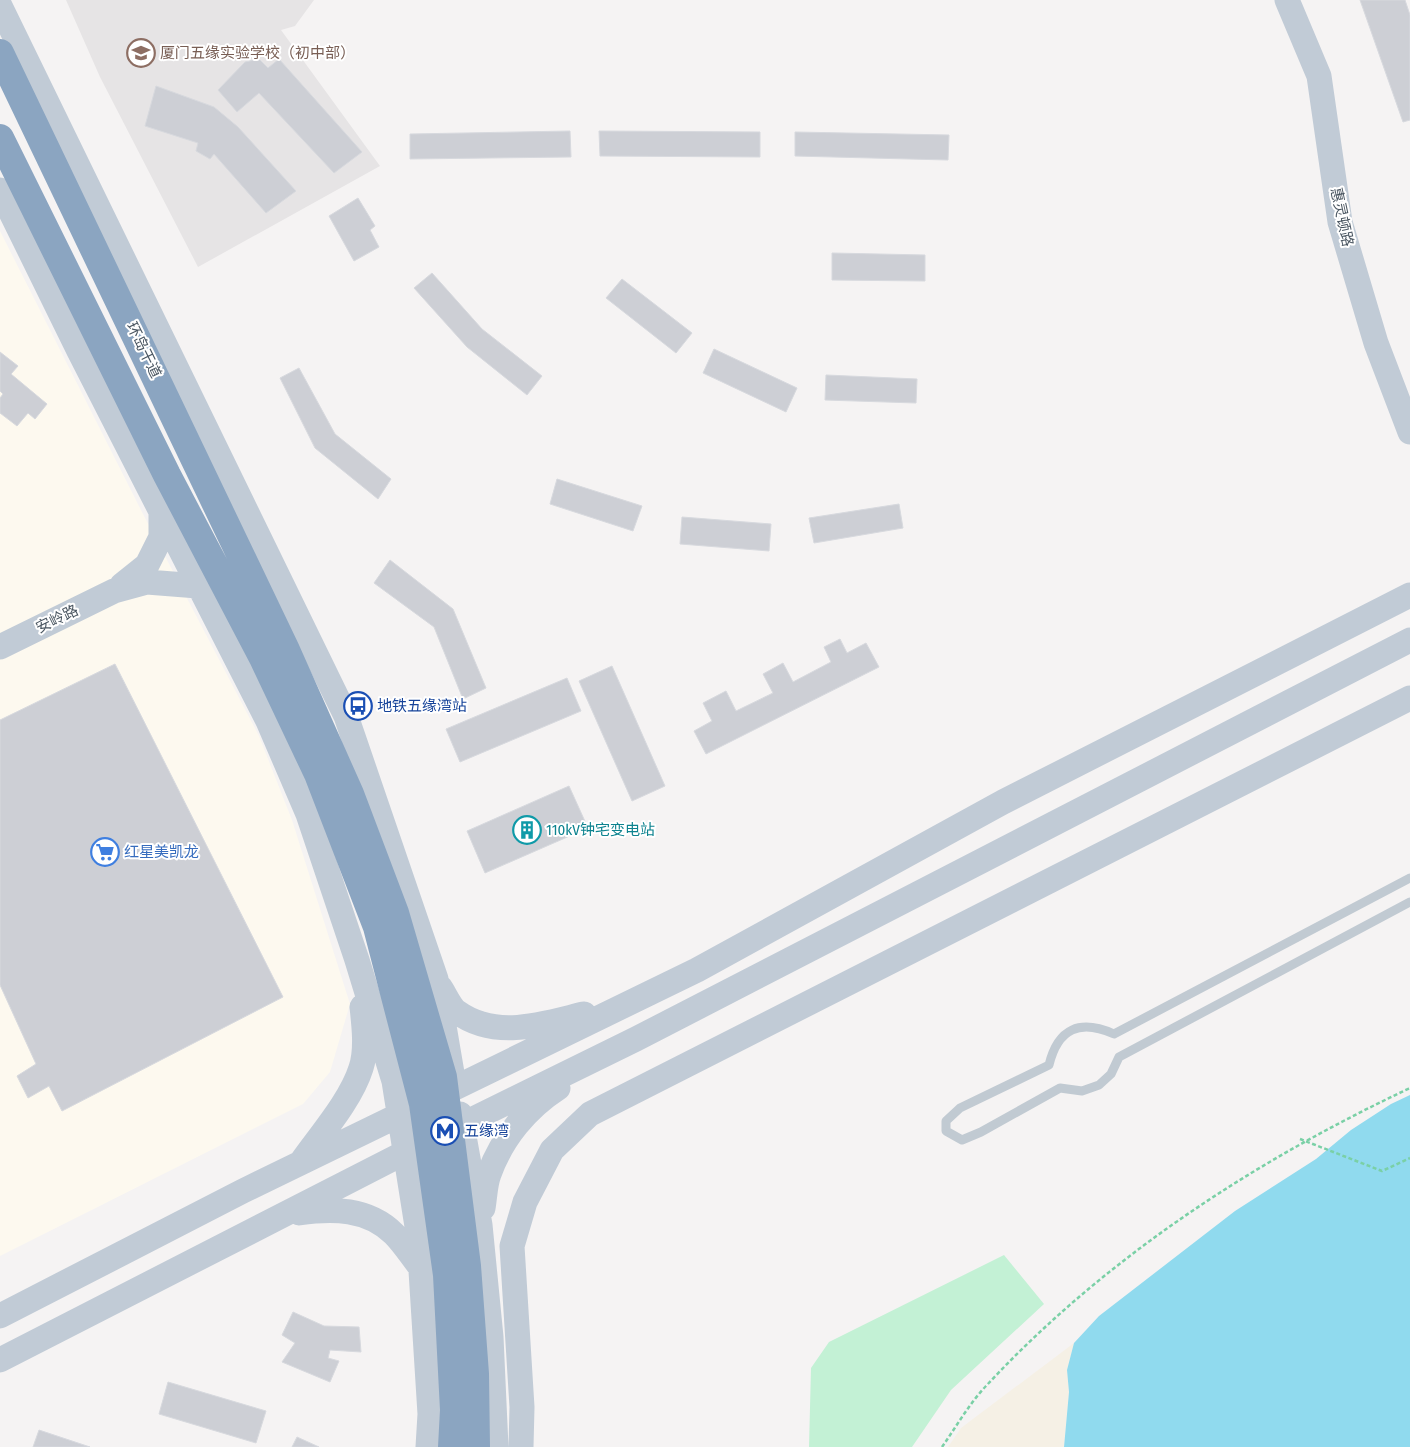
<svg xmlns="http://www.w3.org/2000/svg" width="1410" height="1447" viewBox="0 0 1410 1447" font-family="'Fira Sans Condensed','Noto Sans SC',sans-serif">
<rect width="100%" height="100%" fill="#f5f3f3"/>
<path fill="#fdf9ef" d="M0,231L143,514L259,736L292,820L350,1004L330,1072L303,1104L0,1256Z"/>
<path fill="#e6e4e5" d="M66,0H314L295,26L281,30L380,166L198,267L100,77Z"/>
<path fill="#c3f1d5" d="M1004,1255L1044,1304L951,1390L912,1447H809L811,1368L829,1342Z"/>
<path fill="#f5f0e5" d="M1074,1343L1067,1370L1069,1392L1064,1447H948L961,1428Z"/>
<path fill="#90daee" d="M1410,1095V1447H1064L1069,1392L1067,1370L1074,1343L1099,1316L1235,1211L1316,1159L1351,1130L1391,1104Z"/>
<path fill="#cdcfd5" stroke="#d7d9de" d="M1360,0H1405L1410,15V120L1403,122Z
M259,59L268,68L279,59L362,152L334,173L259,93L237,112L218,90L245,62Z
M156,86L214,107L238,127L296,191L266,213L214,154L210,159L196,151L198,143L145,126Z
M570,131L571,157L410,159V134Z
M599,131L760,132V157L600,156Z
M795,132L949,135L948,160L795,156Z
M358,198L375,226L370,230L379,247L354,261L329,216Z
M832,253L925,255V281L832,280Z
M432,273L482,329L542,376L527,395L467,347L414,288Z
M622,279L692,333L676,353L606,298Z
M714,349L797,388L786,412L703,373Z
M0,352L18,366L11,374L47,404L35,419L28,413L17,426L0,413V398L3,394L0,391Z
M299,368L335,434L391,479L378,499L315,448L280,378Z
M826,375L917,379L916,403L825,400Z
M557,479L642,506L633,531L550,504Z
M899,504L903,528L814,543L809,518Z
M682,517L771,524L769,551L680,544Z
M390,560L453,609L486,688L463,699L434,627L374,583Z
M840,639L847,653L866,643L879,667L706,754L694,731L712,721L703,703L726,691L736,711L773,693L763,674L783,663L793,682L831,662L824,647Z
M115,664L283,997L62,1111L49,1086L28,1098L17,1076L36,1064L0,985V720Z
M612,666L665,786L632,801L579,681Z
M567,678L581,711L460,762L446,729Z
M569,786L588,828L485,873L467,831Z
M293,1312L324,1326L359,1327L361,1352L330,1350L328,1358L339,1361L330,1382L282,1362L295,1343L282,1335Z
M168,1382L266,1411L256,1443L159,1414Z
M39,1430L90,1447H33Z
M297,1437L319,1447H292Z"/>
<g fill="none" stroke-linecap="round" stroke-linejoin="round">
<path stroke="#7ad0a6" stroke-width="2.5" stroke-dasharray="4 2.5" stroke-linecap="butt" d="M1300,1139L1382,1171L1410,1158
M942,1447C956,1427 969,1404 986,1386C1105,1258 1253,1162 1410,1088"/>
<path stroke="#c1cad2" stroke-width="9" d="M1410,878L1114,1034C1080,1019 1058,1028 1049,1065L960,1108L946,1121V1131L962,1140L981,1132L1060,1088L1082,1091L1099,1085L1111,1074L1119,1057L1410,902"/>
<path stroke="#c1cbd6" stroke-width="25" d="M1287,0L1319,76L1340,222L1376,343L1410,432
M0,6L346,716L436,979L452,1073
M0,190L79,351L268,721L308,814L357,960L394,1081L419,1239L430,1414L428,1447
M122,585L147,565L161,537V513
M0,647L114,591L147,582L198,586
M440,987C445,994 450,1007 457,1012C496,1040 542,1024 584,1014
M460,1114L480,1225L491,1337L496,1447
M302,1161C321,1134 351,1100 361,1068C367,1050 364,1025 362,1007
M483,1208C485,1197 485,1184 489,1174C502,1138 527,1108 558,1088
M299,1213C332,1208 368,1208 394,1234C404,1244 412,1257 421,1268
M0,1316L243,1191L697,970L1003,802L1410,595
M0,1360L404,1153L636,1039L1410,640
M521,1447L522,1407L512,1246L525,1202L552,1150L590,1114L1410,698"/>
<path stroke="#8ba5c1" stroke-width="28" d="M0,53L285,648L350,794L395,913L443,1077L467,1266L475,1374L476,1447
M0,138L167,475L263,658L318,774L377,927L423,1104L447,1275L454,1410L452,1447"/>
</g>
<defs>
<symbol id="school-ring" viewBox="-11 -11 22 22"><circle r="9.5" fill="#fff" stroke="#8d6e63" stroke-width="1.5"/><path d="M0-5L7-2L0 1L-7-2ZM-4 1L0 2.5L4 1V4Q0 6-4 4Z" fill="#8d6e63"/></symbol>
<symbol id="bus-ring" viewBox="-11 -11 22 22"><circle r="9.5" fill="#fff" stroke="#1a4fb4" stroke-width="1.5"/><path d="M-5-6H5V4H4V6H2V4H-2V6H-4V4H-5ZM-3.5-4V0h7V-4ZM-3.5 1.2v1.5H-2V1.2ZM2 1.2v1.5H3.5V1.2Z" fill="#1a4fb4"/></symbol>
<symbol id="building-ring" viewBox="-11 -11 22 22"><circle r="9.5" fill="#fff" stroke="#0f9aa8" stroke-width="1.5"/><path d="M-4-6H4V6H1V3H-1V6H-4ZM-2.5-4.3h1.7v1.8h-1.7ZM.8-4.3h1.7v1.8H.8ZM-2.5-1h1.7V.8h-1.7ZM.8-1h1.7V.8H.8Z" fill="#0f9aa8"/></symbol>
<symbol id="supermarket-ring" viewBox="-11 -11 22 22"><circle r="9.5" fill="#fff" stroke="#3f7fe0" stroke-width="1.5"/><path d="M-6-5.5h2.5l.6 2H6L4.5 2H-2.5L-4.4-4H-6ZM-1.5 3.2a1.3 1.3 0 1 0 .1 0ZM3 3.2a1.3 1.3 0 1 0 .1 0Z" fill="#3f7fe0"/></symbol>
<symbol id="metro-ring" viewBox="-11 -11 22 22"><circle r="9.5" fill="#fff" stroke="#1a4fb4" stroke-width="1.5"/><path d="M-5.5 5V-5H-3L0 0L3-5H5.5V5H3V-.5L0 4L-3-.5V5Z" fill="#1a4fb4"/></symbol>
</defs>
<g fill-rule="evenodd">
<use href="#school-ring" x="125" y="37" width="32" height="32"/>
<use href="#bus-ring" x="342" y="690" width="32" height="32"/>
<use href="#building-ring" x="511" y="814" width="32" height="32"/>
<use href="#supermarket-ring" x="89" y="836" width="32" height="32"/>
<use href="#metro-ring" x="429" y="1115" width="32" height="32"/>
</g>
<g text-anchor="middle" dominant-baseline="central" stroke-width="4" stroke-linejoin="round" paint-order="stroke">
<g font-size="15" fill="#785e54" stroke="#fff" text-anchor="start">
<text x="160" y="53">厦门五缘实验学校（初中部）</text>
</g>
<g font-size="15" fill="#4a5661" stroke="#fff">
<text transform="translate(1342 217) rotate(78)">惠灵顿路</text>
<text transform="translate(144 350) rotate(64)">环岛干道</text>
<text transform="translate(57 619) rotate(-26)">安岭路</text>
</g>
<g font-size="15" fill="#164399" stroke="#fff" text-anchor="start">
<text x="377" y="706">地铁五缘湾站</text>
<text x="464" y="1131">五缘湾</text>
</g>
<g font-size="15" fill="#0d838f" stroke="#fff" text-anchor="start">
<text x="546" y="830">110kV钟宅变电站</text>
</g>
<g font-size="15" fill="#366cbe" stroke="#fff" text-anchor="start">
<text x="124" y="852">红星美凯龙</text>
</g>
</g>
</svg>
